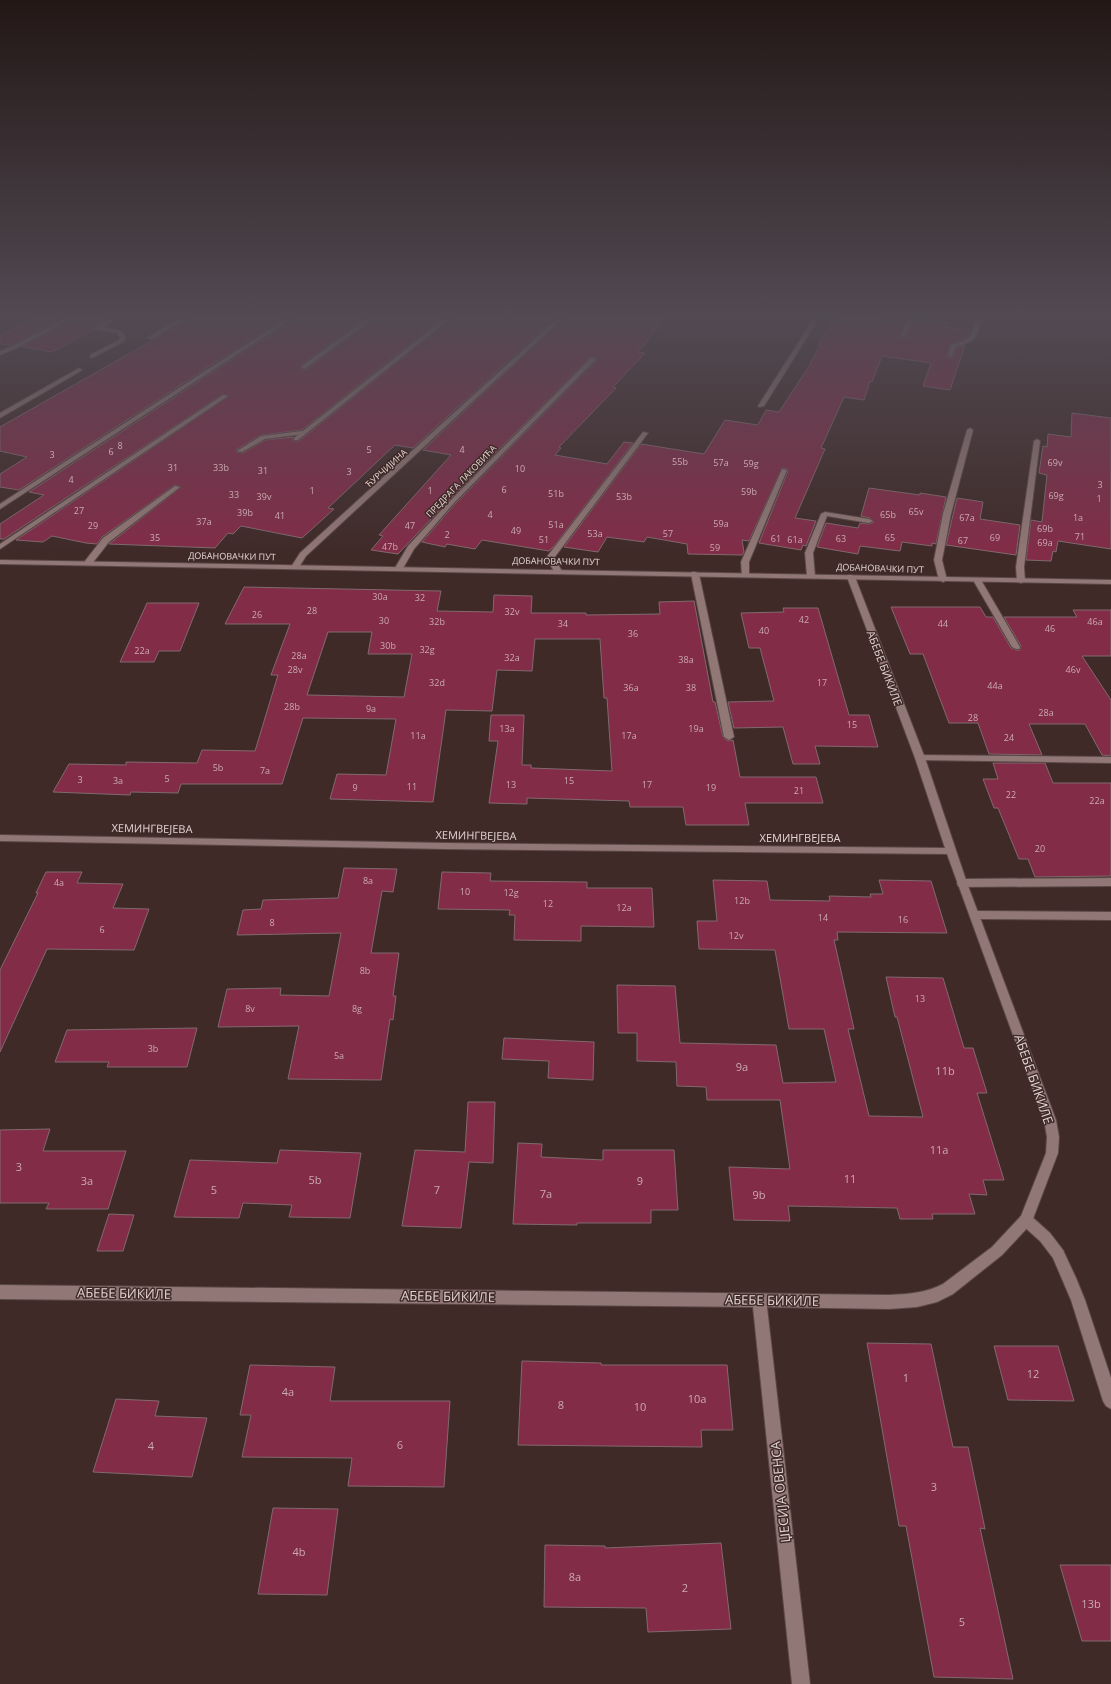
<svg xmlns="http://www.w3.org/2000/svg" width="1111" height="1684" viewBox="0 0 1111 1684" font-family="'Open Sans',sans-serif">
<rect width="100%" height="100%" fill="#3f2a28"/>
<path fill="#822c48" stroke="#82696e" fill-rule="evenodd" d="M34,318H62L14,344L10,345L0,344V336Z
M73,318H108L93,327V330L52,352L22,347Z
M187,318L282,319L19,490L0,487V474L27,457L0,451V427L153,340Z
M298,318H365L301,365L302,370L307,369L375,318H442L302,430L261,435L236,450L237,452L243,453L265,440L293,437V441H299L452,318H555L413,448L395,445L328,508L334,509L302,538L241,526L233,534L228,533L215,548L109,544L181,487L175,485L102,537L97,544L86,543L52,536L43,542L16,540L229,396L223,394L4,539H0V524L44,495L29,492L291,321Z
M564,318H665L638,352L645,353L613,387L616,388L559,447L561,448L555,455L607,464L624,442L633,443L554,546L549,551L482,540L475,549L447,544L445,547L422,542L455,504L597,360L596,358L590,357L449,500L398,554L371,550L383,536L379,535L451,455L423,450Z
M839,318H870L904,322L900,336L901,337L907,336L912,323L920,324L922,320L947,323L945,327L970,330L966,338L950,345L947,356L948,358L953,357L956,348L965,345L950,390L923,386L931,363L882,356L872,382L870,381L864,400L844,397L821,448L825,449L795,518L816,521L806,546L803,545L801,550L759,543L788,471L787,469L782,468L749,541L742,540L744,552L742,555L688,554L687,544L647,537L644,542L607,537L598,552L564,547L641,444L704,454L725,420L758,425L766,410L779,412L811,363H810L821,344H818L832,323L836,324Z
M1072,413L1111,418V549L1058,541L1056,552L1053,551L1051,561L1026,560L1031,520L1042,522L1047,475L1039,473L1043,446L1047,447L1048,434L1071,437Z
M869,488L920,495V493L946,497L936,544L932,543V546L902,542L900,551L860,546L858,554L817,547L826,523L858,528L860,523L869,524L874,522L870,518L861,516Z
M957,498L983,502L980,519L1020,525L1016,555L946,545Z
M244,587L441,591L437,611L493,612L494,595L532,596L531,613H586V615L660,614L659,602L694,601L713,702H715L723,737L728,741L733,740L740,777H816L823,803H745L749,825H686L683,807H630L629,801L527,798V804L489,803L498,741H489L491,715H524L522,765H531V768L612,771L607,698H604L600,639H535L532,671L497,670L492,711L446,710L433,802L330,799L337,774L386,775L396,719L303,718L282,784H181L178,793L131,792L130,795L53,792L69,764L126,765V762L197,763L202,750L255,751L278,675H271L290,624H225ZM328,632H372L368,654H412L404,697L307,695Z
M147,603H199L180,651H159L154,662H120Z
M891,607H980L986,617H993L1011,648L1016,650H1020L1021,646L1004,617H1077L1073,610H1111V656H1082L1111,700V756L1102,755L1085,724H1029L1042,755L989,754L978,723H949L923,654H910Z
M783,608H818L849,715H869L878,747L815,746L820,764H793L783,727L734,728L728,702L774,701L760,648H749L741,613L784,612Z
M993,763H1045L1053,783H1111V876L1035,877L1028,859H1019L998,808H994L983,779H998Z
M344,868L397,869L393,892L382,891L371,953H399L393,996H396L393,1020L390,1019L381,1080L288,1079L299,1026L218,1027L227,989L281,988L280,995L329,996L341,933L237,935L243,910L261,909L263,900L338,898Z
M46,872H82L77,883L123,884L113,908L149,909L134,950L47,949L0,1052V970L38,893H36Z
M442,872L491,873L490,881L587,882V888H652L654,927L581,926V941L514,940L515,915H509L510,910L438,909Z
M713,880L767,881L770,900L830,901L829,896L871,897L870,894H883L879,880L931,881L947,933L837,932L838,940H834L854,1029H848L869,1116L923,1117L897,1017H895L886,977L943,978L964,1048H973L987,1093H977L1004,1180H983L987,1195L969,1194L975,1214H932L933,1219H900L897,1208L788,1206L790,1221L734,1220L729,1167L790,1169L780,1100H707L706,1087L677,1086L676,1062L637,1061V1033H618L617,985L675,986L680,1043L776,1045L783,1083L836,1082L824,1029H789L775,950L699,949L697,921H717Z
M197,1028L187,1067H107L109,1062H55L67,1030Z
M504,1038L594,1042L593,1080L548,1078L549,1061L502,1059Z
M468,1102H495L493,1163L469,1162L461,1228L402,1226L415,1150L465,1152Z
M50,1129L43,1151H126L108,1209H46L49,1203H0V1130Z
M518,1143L542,1144L541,1157L603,1160V1150H674L678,1210H651V1223H577V1225L513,1224Z
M280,1150L361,1153L350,1218L289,1217L292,1205L243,1203L239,1218L174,1217L190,1160L277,1163Z
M109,1214L134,1215L123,1251H97Z
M867,1343L931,1344L953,1447H968L985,1529L980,1528L1013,1679L934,1677L906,1526H899Z
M994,1346H1058L1074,1401L1008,1400Z
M522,1361L601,1363V1365H727L733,1430H701L702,1447L518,1445Z
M250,1365L335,1367L330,1401H450L444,1487L348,1486L352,1458L242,1457L251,1415H240Z
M116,1399L159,1401L155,1416L207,1418L192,1477L93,1472Z
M273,1508L338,1509L327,1595L258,1594Z
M721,1543L731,1629L648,1632L646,1608L544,1607L545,1545L605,1546V1548Z
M1060,1565H1111V1641H1082Z"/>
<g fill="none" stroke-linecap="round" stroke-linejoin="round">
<defs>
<path id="service" d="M97,326L121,331L126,337L123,342L92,358L90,357V355L119,340L120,337L117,333L95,329L94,328Z
M223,395L228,396L0,549V544Z
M970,428L973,430L951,514L942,560L947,580L943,582L939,580L934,560L943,514L967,430Z
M302,431L305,433L304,434L265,439L242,452L237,451L261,436Z
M643,432L648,433L554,558L562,571L558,573H555L546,558Z
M1037,439L1040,441L1024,567L1025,581L1021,583L1017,581L1016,567L1034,441Z
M782,469L787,470L749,562V575L745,577H742L741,562Z
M175,486L180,487L109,542L91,565H85V561L103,538Z
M825,512L869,519L873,521L869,523L827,516L813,553L815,576L811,578L807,576L805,553L821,514Z
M692,572H695L699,574L734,737L729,740L724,737L691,574Z
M974,578H977L981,580L1020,647L1019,649H1016L1012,647L973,580Z
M920,755L1111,757V763L917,760L915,758L917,756Z
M1111,878V886L962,887L958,886L957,883L958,880L962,879Z
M975,911L1111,912V920L975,919L971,918L970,915L971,912Z
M1026,1214L1031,1216L1050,1233L1063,1250L1076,1278L1085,1300L1111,1378V1409L1106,1406L1103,1401L1071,1300L1053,1258L1040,1241L1021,1224L1019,1220L1021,1216Z"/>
<path id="minor" d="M66,318H72L19,347L0,355V351L15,345Z
M111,318H117L99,329L94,328Z
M180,318H186L152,339L147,338Z
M287,318H293L0,509V504Z
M368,318H374L306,368H302V366Z
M445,318H451L298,440H294V438Z
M558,318H563L306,556L298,569H292L291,567L300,553Z
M814,318H819L764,406L759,407L758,406Z
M907,318H912L906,335L901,336Z
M976,318H982C975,340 978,340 955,347L952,356H948L951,345C972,339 970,339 976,318Z
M591,358L596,359L454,503L414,549L402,570H396L395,568L408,546L450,501Z
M79,368L82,370L81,371L0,418V413Z
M848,575H851L855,577L925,758L967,883L1056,1120L1059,1137L1058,1153L1031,1224L1002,1255L953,1294L937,1302L917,1307L889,1309L767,1307L810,1684H792L753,1307L0,1299V1285L889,1295C908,1294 926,1293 943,1284L992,1247L1021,1216L1046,1153L1047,1137L1044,1120L947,854L445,849L0,841V835L445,843L945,848L915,758L847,577Z"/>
<path id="tertiary" d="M0,560L1111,580V584L0,564Z"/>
</defs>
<use href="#service" stroke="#5a4847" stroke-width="2"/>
<use href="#minor" stroke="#5a4847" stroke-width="2"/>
<use href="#tertiary" stroke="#5a4847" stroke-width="2"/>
<use href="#service" fill="#917775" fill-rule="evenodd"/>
<use href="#minor" fill="#917775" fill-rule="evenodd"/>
<use href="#tertiary" fill="#917775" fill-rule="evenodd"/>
</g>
<linearGradient id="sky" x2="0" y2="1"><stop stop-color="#231716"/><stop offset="0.57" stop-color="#524a53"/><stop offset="1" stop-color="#524a53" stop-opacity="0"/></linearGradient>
<rect width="1111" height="554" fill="url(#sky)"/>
<g text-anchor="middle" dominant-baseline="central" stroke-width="3" stroke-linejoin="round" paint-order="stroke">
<g font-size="9" fill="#caaab0">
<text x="120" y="445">8</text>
<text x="369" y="449">5</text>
<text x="462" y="449">4</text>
<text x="111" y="451">6</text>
<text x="52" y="454">3</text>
<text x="680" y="461">55b</text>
<text x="721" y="462">57a</text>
<text x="1055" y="462">69v</text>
<text x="751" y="463">59g</text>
<text x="173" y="467">31</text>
<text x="221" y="467">33b</text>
<text x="520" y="468">10</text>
<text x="263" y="470">31</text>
<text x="349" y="471">3</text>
<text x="71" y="479">4</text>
<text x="1100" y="484">3</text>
<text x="504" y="489">6</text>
<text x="312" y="490">1</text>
<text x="430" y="490">1</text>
<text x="749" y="491">59b</text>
<text x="556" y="493">51b</text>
<text x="234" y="494">33</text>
<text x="1056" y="495">69g</text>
<text x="264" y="496">39v</text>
<text x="624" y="496">53b</text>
<text x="1099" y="498">1</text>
<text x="79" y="510">27</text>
<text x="916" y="511">65v</text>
<text x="245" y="512">39b</text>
<text x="490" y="514">4</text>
<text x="888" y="514">65b</text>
<text x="280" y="515">41</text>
<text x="967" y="517">67a</text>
<text x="1078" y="517">1a</text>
<text x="204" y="521">37a</text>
<text x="721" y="523">59a</text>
<text x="556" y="524">51a</text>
<text x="93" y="525">29</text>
<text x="410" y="525">47</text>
<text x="1045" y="528">69b</text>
<text x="516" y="530">49</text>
<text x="595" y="533">53a</text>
<text x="668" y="533">57</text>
<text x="447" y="534">2</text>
<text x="1080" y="536">71</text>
<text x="155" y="537">35</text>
<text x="890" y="537">65</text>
<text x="995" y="537">69</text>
<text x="776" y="538">61</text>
<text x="841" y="538">63</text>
<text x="544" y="539">51</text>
<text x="795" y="539">61a</text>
<text x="963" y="540">67</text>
<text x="1045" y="542">69a</text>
<text x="390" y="546">47b</text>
<text x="715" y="547">59</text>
<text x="380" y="596">30a</text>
<text x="420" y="597">32</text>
<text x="312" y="610">28</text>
<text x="512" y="611">32v</text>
<text x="257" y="614">26</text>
<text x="804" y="619">42</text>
<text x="384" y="620">30</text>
<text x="437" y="621">32b</text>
<text x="1095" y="621">46a</text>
<text x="563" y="623">34</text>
<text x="943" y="623">44</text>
<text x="1050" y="628">46</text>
<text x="764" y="630">40</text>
<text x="633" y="633">36</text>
<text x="388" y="645">30b</text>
<text x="427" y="649">32g</text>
<text x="142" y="650">22a</text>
<text x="299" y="655">28a</text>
<text x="512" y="657">32a</text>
<text x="686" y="659">38a</text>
<text x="295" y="669">28v</text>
<text x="1073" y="669">46v</text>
<text x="437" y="682">32d</text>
<text x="822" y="682">17</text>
<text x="995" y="685">44a</text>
<text x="631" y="687">36a</text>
<text x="691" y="687">38</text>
<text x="292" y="706">28b</text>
<text x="371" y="708">9a</text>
<text x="1046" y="712">28a</text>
<text x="973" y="717">28</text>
<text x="852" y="724">15</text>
<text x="507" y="728">13a</text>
<text x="696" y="728">19a</text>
<text x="418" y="735">11a</text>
<text x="629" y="735">17a</text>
<text x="1009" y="737">24</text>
<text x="218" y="767">5b</text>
<text x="265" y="770">7a</text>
<text x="167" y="778">5</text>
<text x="80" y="779">3</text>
<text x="118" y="780">3a</text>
<text x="569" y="780">15</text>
<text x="511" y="784">13</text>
<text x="647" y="784">17</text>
<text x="412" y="786">11</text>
<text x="355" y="787">9</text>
<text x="711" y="787">19</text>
<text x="799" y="790">21</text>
<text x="1011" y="794">22</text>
<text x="1097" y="800">22a</text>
<text x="1040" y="848">20</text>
<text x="368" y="880">8a</text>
<text x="59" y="882">4a</text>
<text x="465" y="891">10</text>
<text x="511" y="892">12g</text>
<text x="742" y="900">12b</text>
<text x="548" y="903">12</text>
<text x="624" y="907">12a</text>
<text x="823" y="917">14</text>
<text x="903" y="919">16</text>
<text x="272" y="922">8</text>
<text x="102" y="929">6</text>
<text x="736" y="935">12v</text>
<text x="365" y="970">8b</text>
<text x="920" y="998">13</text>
<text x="250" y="1008">8v</text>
<text x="357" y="1008">8g</text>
<text x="153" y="1048">3b</text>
<text x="339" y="1055">5a</text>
</g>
<g font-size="9" fill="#e2d4d2" stroke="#3f2a28">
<text transform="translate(386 468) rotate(-42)">ЋУРЧИЈИНА</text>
<text transform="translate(461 481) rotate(-46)">ПРЕДРАГА ЛАКОВИЋА</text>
<text transform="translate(232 556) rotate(1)">ДОБАНОВАЧКИ ПУТ</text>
<text transform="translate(556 561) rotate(1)">ДОБАНОВАЧКИ ПУТ</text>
<text transform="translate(880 568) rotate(2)">ДОБАНОВАЧКИ ПУТ</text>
</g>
<g font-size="11" fill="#e2d4d2" stroke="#3f2a28">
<text transform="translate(885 668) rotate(69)">АБЕБЕ БИКИЛЕ</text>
<text transform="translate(152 828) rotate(1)">ХЕМИНГВЕЈЕВА</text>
<text transform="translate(476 835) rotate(1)">ХЕМИНГВЕЈЕВА</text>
<text x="800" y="837">ХЕМИНГВЕЈЕВА</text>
</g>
<g font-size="11" fill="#caaab0">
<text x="742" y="1066">9a</text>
<text x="945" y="1070">11b</text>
<text x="939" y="1149">11a</text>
<text x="19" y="1166">3</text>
<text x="850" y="1178">11</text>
<text x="315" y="1179">5b</text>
<text x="87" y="1180">3a</text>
<text x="640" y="1180">9</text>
<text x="214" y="1189">5</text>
<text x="437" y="1189">7</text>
<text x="546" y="1193">7a</text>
<text x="759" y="1194">9b</text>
<text x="1033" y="1373">12</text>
<text x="906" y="1377">1</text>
<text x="288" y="1391">4a</text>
<text x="697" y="1398">10a</text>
<text x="561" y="1404">8</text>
<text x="640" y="1406">10</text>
<text x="400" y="1444">6</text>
<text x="151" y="1445">4</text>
<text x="934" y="1486">3</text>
<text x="299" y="1551">4b</text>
<text x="575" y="1576">8a</text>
<text x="685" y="1587">2</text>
<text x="1091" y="1603">13b</text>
<text x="962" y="1621">5</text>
</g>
<g font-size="13" fill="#e2d4d2" stroke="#3f2a28">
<text transform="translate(1034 1079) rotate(71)">АБЕБЕ БИКИЛЕ</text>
<text transform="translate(124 1293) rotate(1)">АБЕБЕ БИКИЛЕ</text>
<text transform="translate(448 1296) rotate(1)">АБЕБЕ БИКИЛЕ</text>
<text transform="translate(772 1300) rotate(1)">АБЕБЕ БИКИЛЕ</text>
<text transform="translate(780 1492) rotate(-96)">ЏЕСИЈА ОВЕНСА</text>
</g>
</g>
</svg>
